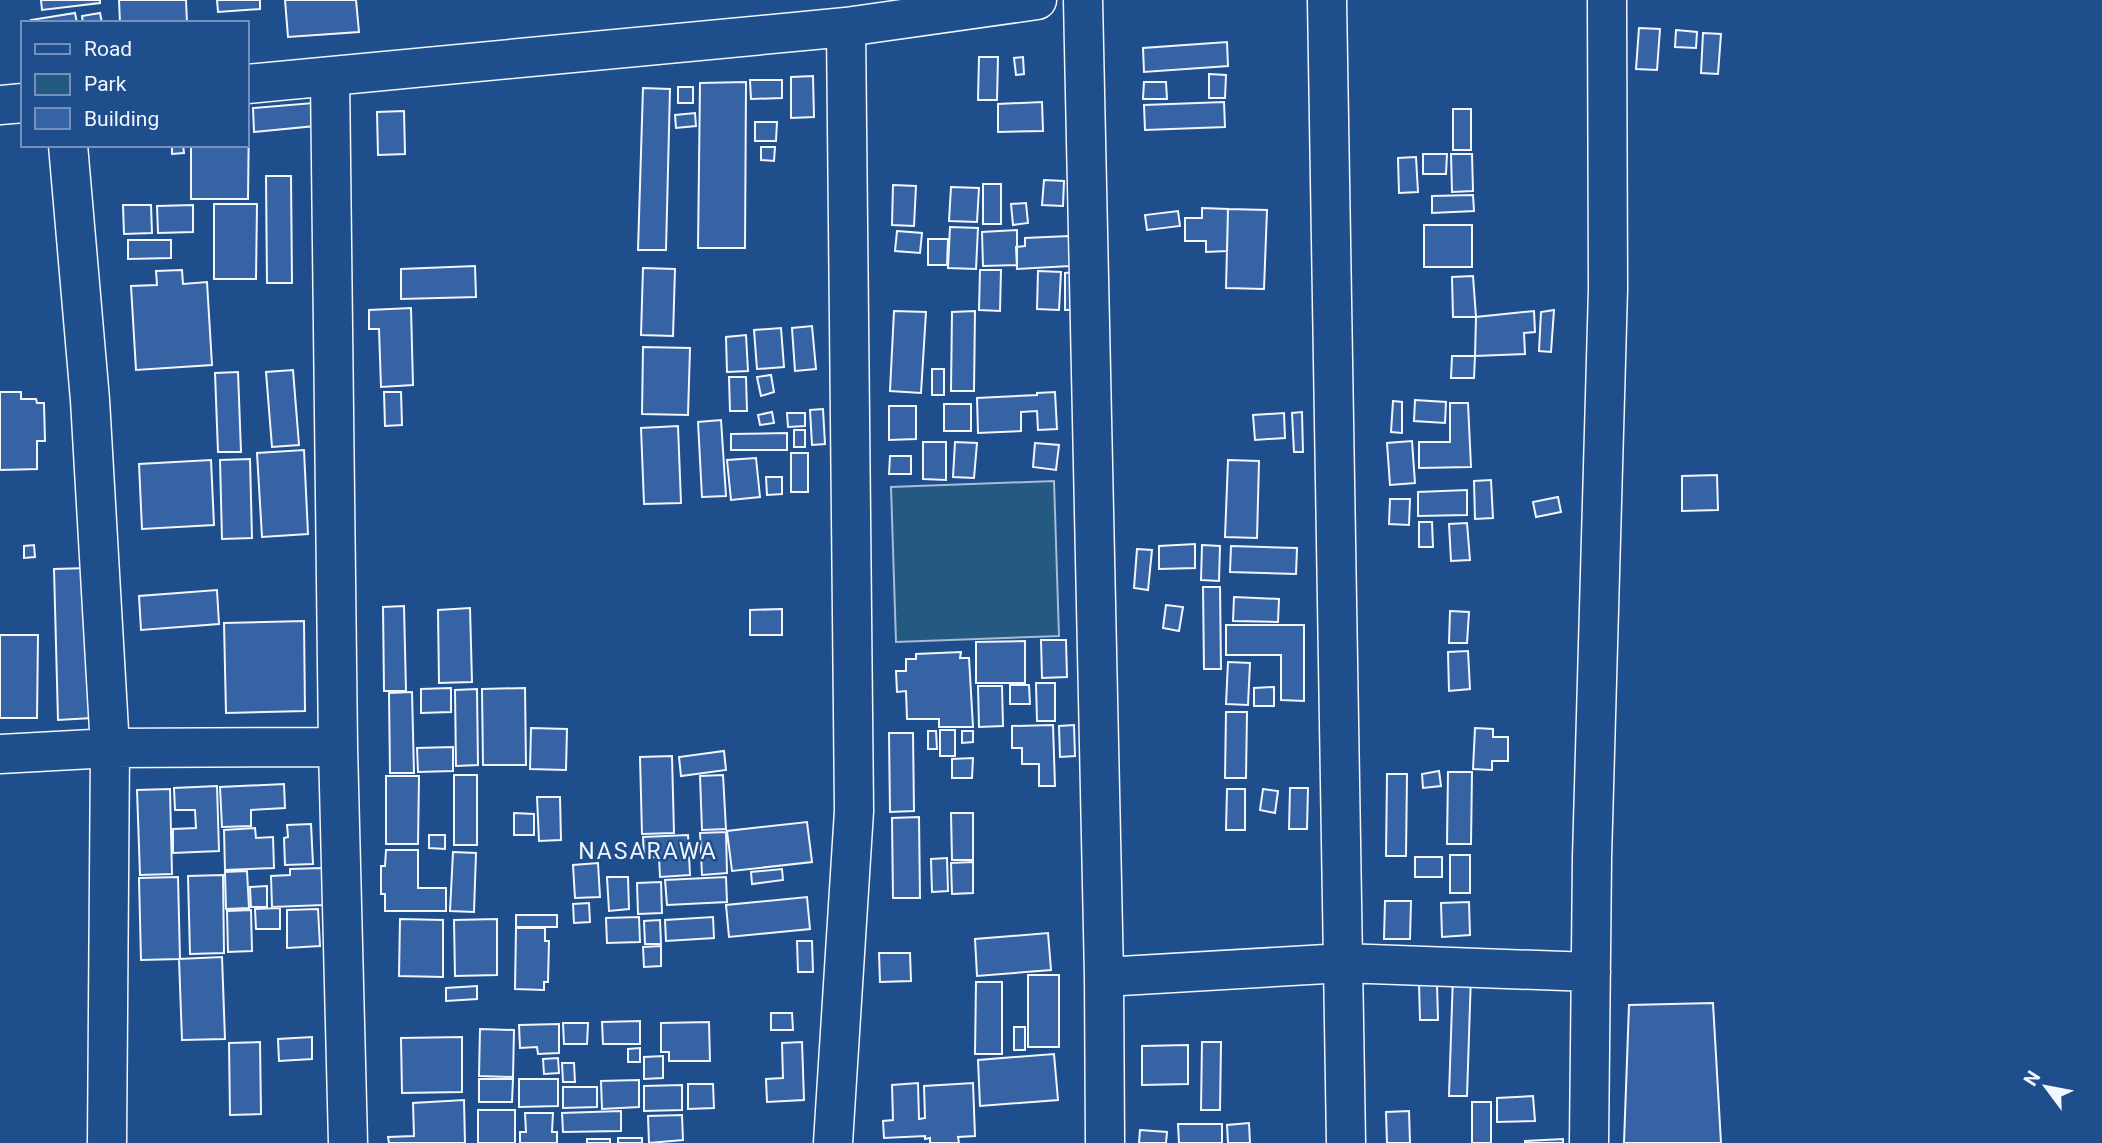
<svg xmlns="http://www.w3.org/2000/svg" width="2102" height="1143" viewBox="0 0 2102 1143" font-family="Roboto,sans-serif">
<rect width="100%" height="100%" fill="#1f4e8c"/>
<path fill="#245a82" stroke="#a8bbd7" stroke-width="2" d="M1054,481L1059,636L896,642L891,487Z"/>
<path fill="#3563a3" stroke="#f2f6ff" stroke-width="2" d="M41,0H100V3L42,10Z
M119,0H186L187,23H120Z
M217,0H260V9L218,12Z
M285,0H356L359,32L288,37Z
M75,13L77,23H32L31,20Z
M100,13L102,23H83L82,16Z
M1639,28L1660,29L1657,70L1636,69Z
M1676,30L1697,32L1696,48L1675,47Z
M1703,33L1721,34L1718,74L1701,73Z
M1227,42L1228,66L1144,72L1143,48Z
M979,57H998L997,100H978Z
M1023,57L1024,74L1016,75L1014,58Z
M1209,74L1226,75L1225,98H1209Z
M813,76L814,117L791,118V77Z
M750,80H782V98L751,99Z
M746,82L745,248H698L700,83Z
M1144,82H1166L1167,99H1143Z
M678,87H693V103H678Z
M643,88L670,89L666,250H638Z
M1042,102L1043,131L998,132V104Z
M1224,102L1225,127L1145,130L1144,105Z
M313,103L315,126L254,132L253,108Z
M1453,109H1471V150H1453Z
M404,111L405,154L378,155L377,112Z
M695,113L696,126L676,128L675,115Z
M247,114H249L248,199H191V145H247Z
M755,122H777L776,141H755Z
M172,145H183L184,153L172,154Z
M761,147H775L774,161L761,160Z
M1423,154H1447L1446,174H1423Z
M1451,154H1472L1473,191L1452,192Z
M1416,157L1418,192L1399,193L1398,158Z
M266,176H291L292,283H267Z
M1044,180L1064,181L1063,206L1042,205Z
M983,184H1001V224H983Z
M893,185L916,186L914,226L892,225Z
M951,187L979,188L977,222L949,221Z
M1473,195L1474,211L1432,213V196Z
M1026,203L1028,223L1013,225L1011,204Z
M214,204H257L256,279H214Z
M123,205H151L152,233L124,234Z
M193,205V232L158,233L157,206Z
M1202,208L1228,209L1227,251L1206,252V241H1185V218H1202Z
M1228,209L1267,210L1264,289L1226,288Z
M1178,211L1180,226L1147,230L1145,215Z
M1424,225H1472V267H1424Z
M950,227L978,228L976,269L948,268Z
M1017,230V265L983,266L982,232Z
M897,231L922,233L920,253L895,251Z
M1069,236L1070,266L1017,269L1016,247L1025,246V238Z
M928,239H948L947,265H928Z
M128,240H171V258L128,259Z
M475,266L476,297L401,299V269Z
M643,268L675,269L673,336L641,335Z
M182,270L183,284L207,282L212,365L136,370L131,286L157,285L156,271Z
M980,270H1001L1000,311L979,310Z
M1038,271L1061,272L1059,310L1037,309Z
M1076,272L1075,310H1065V273Z
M1473,276L1476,317H1453L1452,277Z
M411,308L413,385L381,387L379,329H369V310Z
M1554,310L1551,352L1539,351L1541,312Z
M894,311L926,312L921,393L890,391Z
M975,311L974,391H951L952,312Z
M1534,311L1535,332L1524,333L1525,354L1475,356L1476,317Z
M812,326L816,369L795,371L792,328Z
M781,328L784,367L757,369L754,330Z
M746,335L748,371L727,372L726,337Z
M643,347L690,348L688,415L642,414Z
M1452,356H1475L1474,378H1451Z
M932,369H944V395H932Z
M293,370L299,445L272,447L266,372Z
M238,372L241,452H218L215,373Z
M771,375L774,392L761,396L757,377Z
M729,377H746L747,411H730Z
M0,392H21V399H36L37,403H44L45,441H37V469L0,470Z
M384,392H401L402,425L385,426Z
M1055,392L1057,429L1038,430L1037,411L1021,412V431L978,433L977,398L1037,395V393Z
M1415,400L1446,402L1445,423L1414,421Z
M1393,401L1402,402V433L1391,432Z
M1450,403H1468L1471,467L1419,468V442H1450Z
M944,404H971V431H944Z
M889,406H916V439L889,440Z
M823,409L825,444L812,445L810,410Z
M772,412L774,423L760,425L758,415Z
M1302,412L1303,452H1294L1292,413Z
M787,413H805V426L788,427Z
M1284,413L1285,438L1255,440L1253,415Z
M721,420L726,496L702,497L698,422Z
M678,426L681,503L644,504L641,428Z
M794,430H805V447H794Z
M787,433V450H731V434Z
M1412,441L1415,483L1390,485L1387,443Z
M923,442H946V480L923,479Z
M955,442L977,443L974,478L953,477Z
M1035,443L1059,445L1056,470L1033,467Z
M304,450L308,534L262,537L257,453Z
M791,453H808V492H791Z
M890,456H911V474H889Z
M756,458L760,497L731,500L727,460Z
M250,459L252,538L222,539L220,460Z
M211,460L214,525L142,529L139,464Z
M1228,460L1259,461L1257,538L1225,537Z
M1717,475L1718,510L1682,511V476Z
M766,477H782V494L767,495Z
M1491,480L1493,518L1475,519L1474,481Z
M1467,490V515L1418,516V492Z
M1558,497L1561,512L1536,517L1533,502Z
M1390,499H1410L1409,525L1389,524Z
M1419,522H1432L1433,547H1419Z
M1467,523L1470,560L1451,561L1449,524Z
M1195,544V568L1159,569V546Z
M34,545L35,557L24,558V546Z
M1202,545L1220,546L1219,581L1201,580Z
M1231,546L1297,548L1296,574L1230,572Z
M1137,549L1152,550L1148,590L1134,588Z
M88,568L92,718L58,720L54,569Z
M1203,587H1220L1221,669H1204Z
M217,590L219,624L141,630L139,596Z
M1234,597L1279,599L1278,622L1233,621Z
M1166,605L1183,607L1179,631L1163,628Z
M404,606L406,691H384L383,607Z
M470,608L472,682L439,683L438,610Z
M782,609V635H750V610Z
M1450,611L1469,612L1467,643H1449Z
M304,621L305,711L226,713L224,623Z
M1226,625H1304V701L1281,700V655H1226Z
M0,635H38L37,718H0Z
M1041,640H1066L1067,677L1042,678Z
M1025,641V683H976V642Z
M1468,651L1470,689L1449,691L1448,652Z
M961,652L960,658H969L973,727H939V719H907L906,691L897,692L896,671H906V659H916V654Z
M1228,662L1250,663L1248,705L1226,704Z
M1036,683H1055V721H1037Z
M1010,685H1029L1030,704H1010Z
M978,686H1002L1003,726L979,727Z
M1274,687V706H1254V688Z
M451,688V712L421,713V689Z
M525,688L526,765H483L482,689Z
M477,689L478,765L456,766L455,690Z
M412,692L414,773H390L389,693Z
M1226,712H1247L1246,778H1225Z
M1053,725L1055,786H1039V764H1022V748H1012V726Z
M1074,725L1075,756L1060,757L1059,726Z
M531,728L567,729L566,770L530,769Z
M1475,728L1493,729V737H1508V761H1492V770L1473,769Z
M940,730H955V756H940Z
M928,731H936L937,749H928Z
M962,731H973V742L962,743Z
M889,733H913L914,811L890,812Z
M453,747V771L418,772L417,748Z
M724,751L726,770L681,776L679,757Z
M672,756L674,833L642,834L640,757Z
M973,758L972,778H952V759Z
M1439,771L1441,786L1423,788L1422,774Z
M1448,772H1472L1471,844H1447Z
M1387,774H1407L1406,856H1386Z
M454,775H477V845H454Z
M723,775L726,829L702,830L700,776Z
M386,776H419L418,844H386Z
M284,784L285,808L251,810V826L222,827L220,787Z
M217,786L219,851L173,853V829L196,828L195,810H175L174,788Z
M1290,788H1308L1307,829H1289Z
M170,789L172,874L140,875L137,790Z
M1227,789H1245V830H1226Z
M1263,789L1278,791L1275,813L1260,810Z
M537,797H560L561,840L539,841Z
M514,813L534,814V835H514Z
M951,813H973V860H952Z
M919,817L920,898H893L892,818Z
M807,822L812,862L732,871L727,831Z
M311,824L313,864L285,865L284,838L288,837L287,825Z
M255,828L256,838L273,837L274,868L225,870L224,830Z
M726,832L727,873L702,875L700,833Z
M429,835H445V849L429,848Z
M688,835L690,875L660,877L659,857L644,858L643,837Z
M386,850H418V888H446V911H385V894H381V866H385Z
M453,852L476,853L474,912L450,911Z
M1450,855H1470V893H1450Z
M1415,857H1442V877H1415Z
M947,858L948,891L932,892L931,859Z
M973,862V893L952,894L951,863Z
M598,863L600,897L575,898L573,865Z
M322,868L324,905L272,907L271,876L290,875V869Z
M782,869L783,880L752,884L751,872Z
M247,871L249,908L226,909L225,872Z
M223,875L224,953L190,954L188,876Z
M178,877L180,959L141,960L139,878Z
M607,877H628L629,909L609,911Z
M726,877L727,902L667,905L665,880Z
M661,882L662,913L638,914L637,883Z
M267,886V907H251L250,887Z
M807,897L810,929L729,937L726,905Z
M1385,901H1411L1410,939H1384Z
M1469,902L1470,935L1442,937L1441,903Z
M589,903L590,922L574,923L573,904Z
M280,908V929H256L255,909Z
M318,909L320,946L287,948V910Z
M251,910L252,951L228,952L227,911Z
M516,915H557V927H516Z
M639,917L640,942L607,943L606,918Z
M713,917L714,938L666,941L665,920Z
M400,919L443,920V977L399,976Z
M497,919V975L455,976L454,920Z
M660,920L661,944H645L644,921Z
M516,928H545V941H549L548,982H544V990L515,989Z
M1048,933L1051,970L977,976L975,939Z
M797,941H812L813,972H798Z
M661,946V966L644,967L643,947Z
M879,953H910L911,981L880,982Z
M222,957L225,1039L182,1040L179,959Z
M1028,975H1059V1047H1028Z
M1453,975H1471L1467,1096H1449Z
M976,982H1002V1054H975Z
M1419,983H1437L1438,1020H1420Z
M477,986V999L446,1001V988Z
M1713,1003L1721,1143H1624L1629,1005Z
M771,1013H792L793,1030H771Z
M640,1021V1044H603L602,1022Z
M709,1022L710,1061H669V1052H661V1023Z
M563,1023H588L587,1044H564Z
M559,1024V1053L538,1054L537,1047L520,1048L519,1025Z
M1014,1027H1025V1050H1014Z
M480,1029L514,1030L513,1077L479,1076Z
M312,1037V1059L279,1061L278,1039Z
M462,1037V1092L402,1093L401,1038Z
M260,1042L261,1114L230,1115L229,1043Z
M802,1042L804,1100L767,1102L766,1079L783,1078L782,1043Z
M1202,1042H1221L1220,1110H1201Z
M1188,1045V1084L1142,1085V1046Z
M640,1048V1062H628V1049Z
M1054,1054L1058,1100L980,1106L978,1060Z
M663,1056V1078L644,1079V1057Z
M558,1058L559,1073L544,1074L543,1059Z
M562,1063H574L575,1082H563Z
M479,1079H513L512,1102H479Z
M519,1079H558V1106L519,1107Z
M639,1080V1107L602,1109L601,1081Z
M918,1083L919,1119L925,1118L924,1086L973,1083L975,1136L958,1137L959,1143H930V1138L925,1139V1136L884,1138L883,1121L893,1120L892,1085Z
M688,1084H713L714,1108L688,1109Z
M682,1085V1110L644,1111V1086Z
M563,1087H597V1107L563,1108Z
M1533,1096L1535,1121L1497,1122V1098Z
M464,1100L465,1143H389L388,1137L414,1136L413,1103Z
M1472,1102H1491V1143H1472Z
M478,1110H515V1143H478Z
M621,1111V1131L563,1132L562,1113Z
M1409,1111L1410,1143H1387L1386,1112Z
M525,1113H553L552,1132H557V1143H520V1132H526Z
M682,1115L683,1140L649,1143L648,1116Z
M1249,1123L1250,1143H1228L1227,1125Z
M1178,1124H1222V1143H1179Z
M1140,1130L1167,1132L1166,1143H1139Z
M618,1138H642V1143H618Z
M587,1139H610V1143H587Z
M1563,1139V1143H1525V1141Z"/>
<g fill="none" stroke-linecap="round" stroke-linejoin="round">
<defs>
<path id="minor" d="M1083,0L1104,977L1105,1143
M1327,0L1346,1143
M330,77L338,747L348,1143
M247,84L846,27L1037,0
M0,105L23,103
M68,145L90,400L110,748L107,1143
M0,754L110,748L338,747
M1104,977L1343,963L1591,972
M833,1143L854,811L846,27
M1589,1143L1592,858L1608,289L1607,0"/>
</defs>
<use href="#minor" stroke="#f2f6ff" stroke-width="41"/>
<use href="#minor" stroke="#1f4e8c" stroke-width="38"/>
</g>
<g text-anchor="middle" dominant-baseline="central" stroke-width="5" stroke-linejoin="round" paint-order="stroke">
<g font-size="23" letter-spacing="2" fill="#f2f6ff" stroke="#1f4e8c">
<text x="648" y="851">NASARAWA</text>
</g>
</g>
<rect x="21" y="21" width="228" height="126" fill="#1f4e8c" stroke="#7391ba" stroke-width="2"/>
<rect x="35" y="44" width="35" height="10" fill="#1f4e8c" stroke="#7391ba" stroke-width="2"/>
<text x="84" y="56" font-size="21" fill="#f2f6ff">Road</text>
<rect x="35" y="74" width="35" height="21" fill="#245a82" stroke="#7391ba" stroke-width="2"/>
<text x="84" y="91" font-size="21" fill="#f2f6ff">Park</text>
<rect x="35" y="108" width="35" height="21" fill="#3563a3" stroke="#7391ba" stroke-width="2"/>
<text x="84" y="126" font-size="21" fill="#f2f6ff">Building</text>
<g transform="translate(2046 1087) rotate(302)" stroke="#1f4e8c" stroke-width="5" paint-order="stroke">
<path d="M0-5L12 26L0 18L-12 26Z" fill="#f2f6ff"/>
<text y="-10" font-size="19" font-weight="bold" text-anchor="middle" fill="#f2f6ff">N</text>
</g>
</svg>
